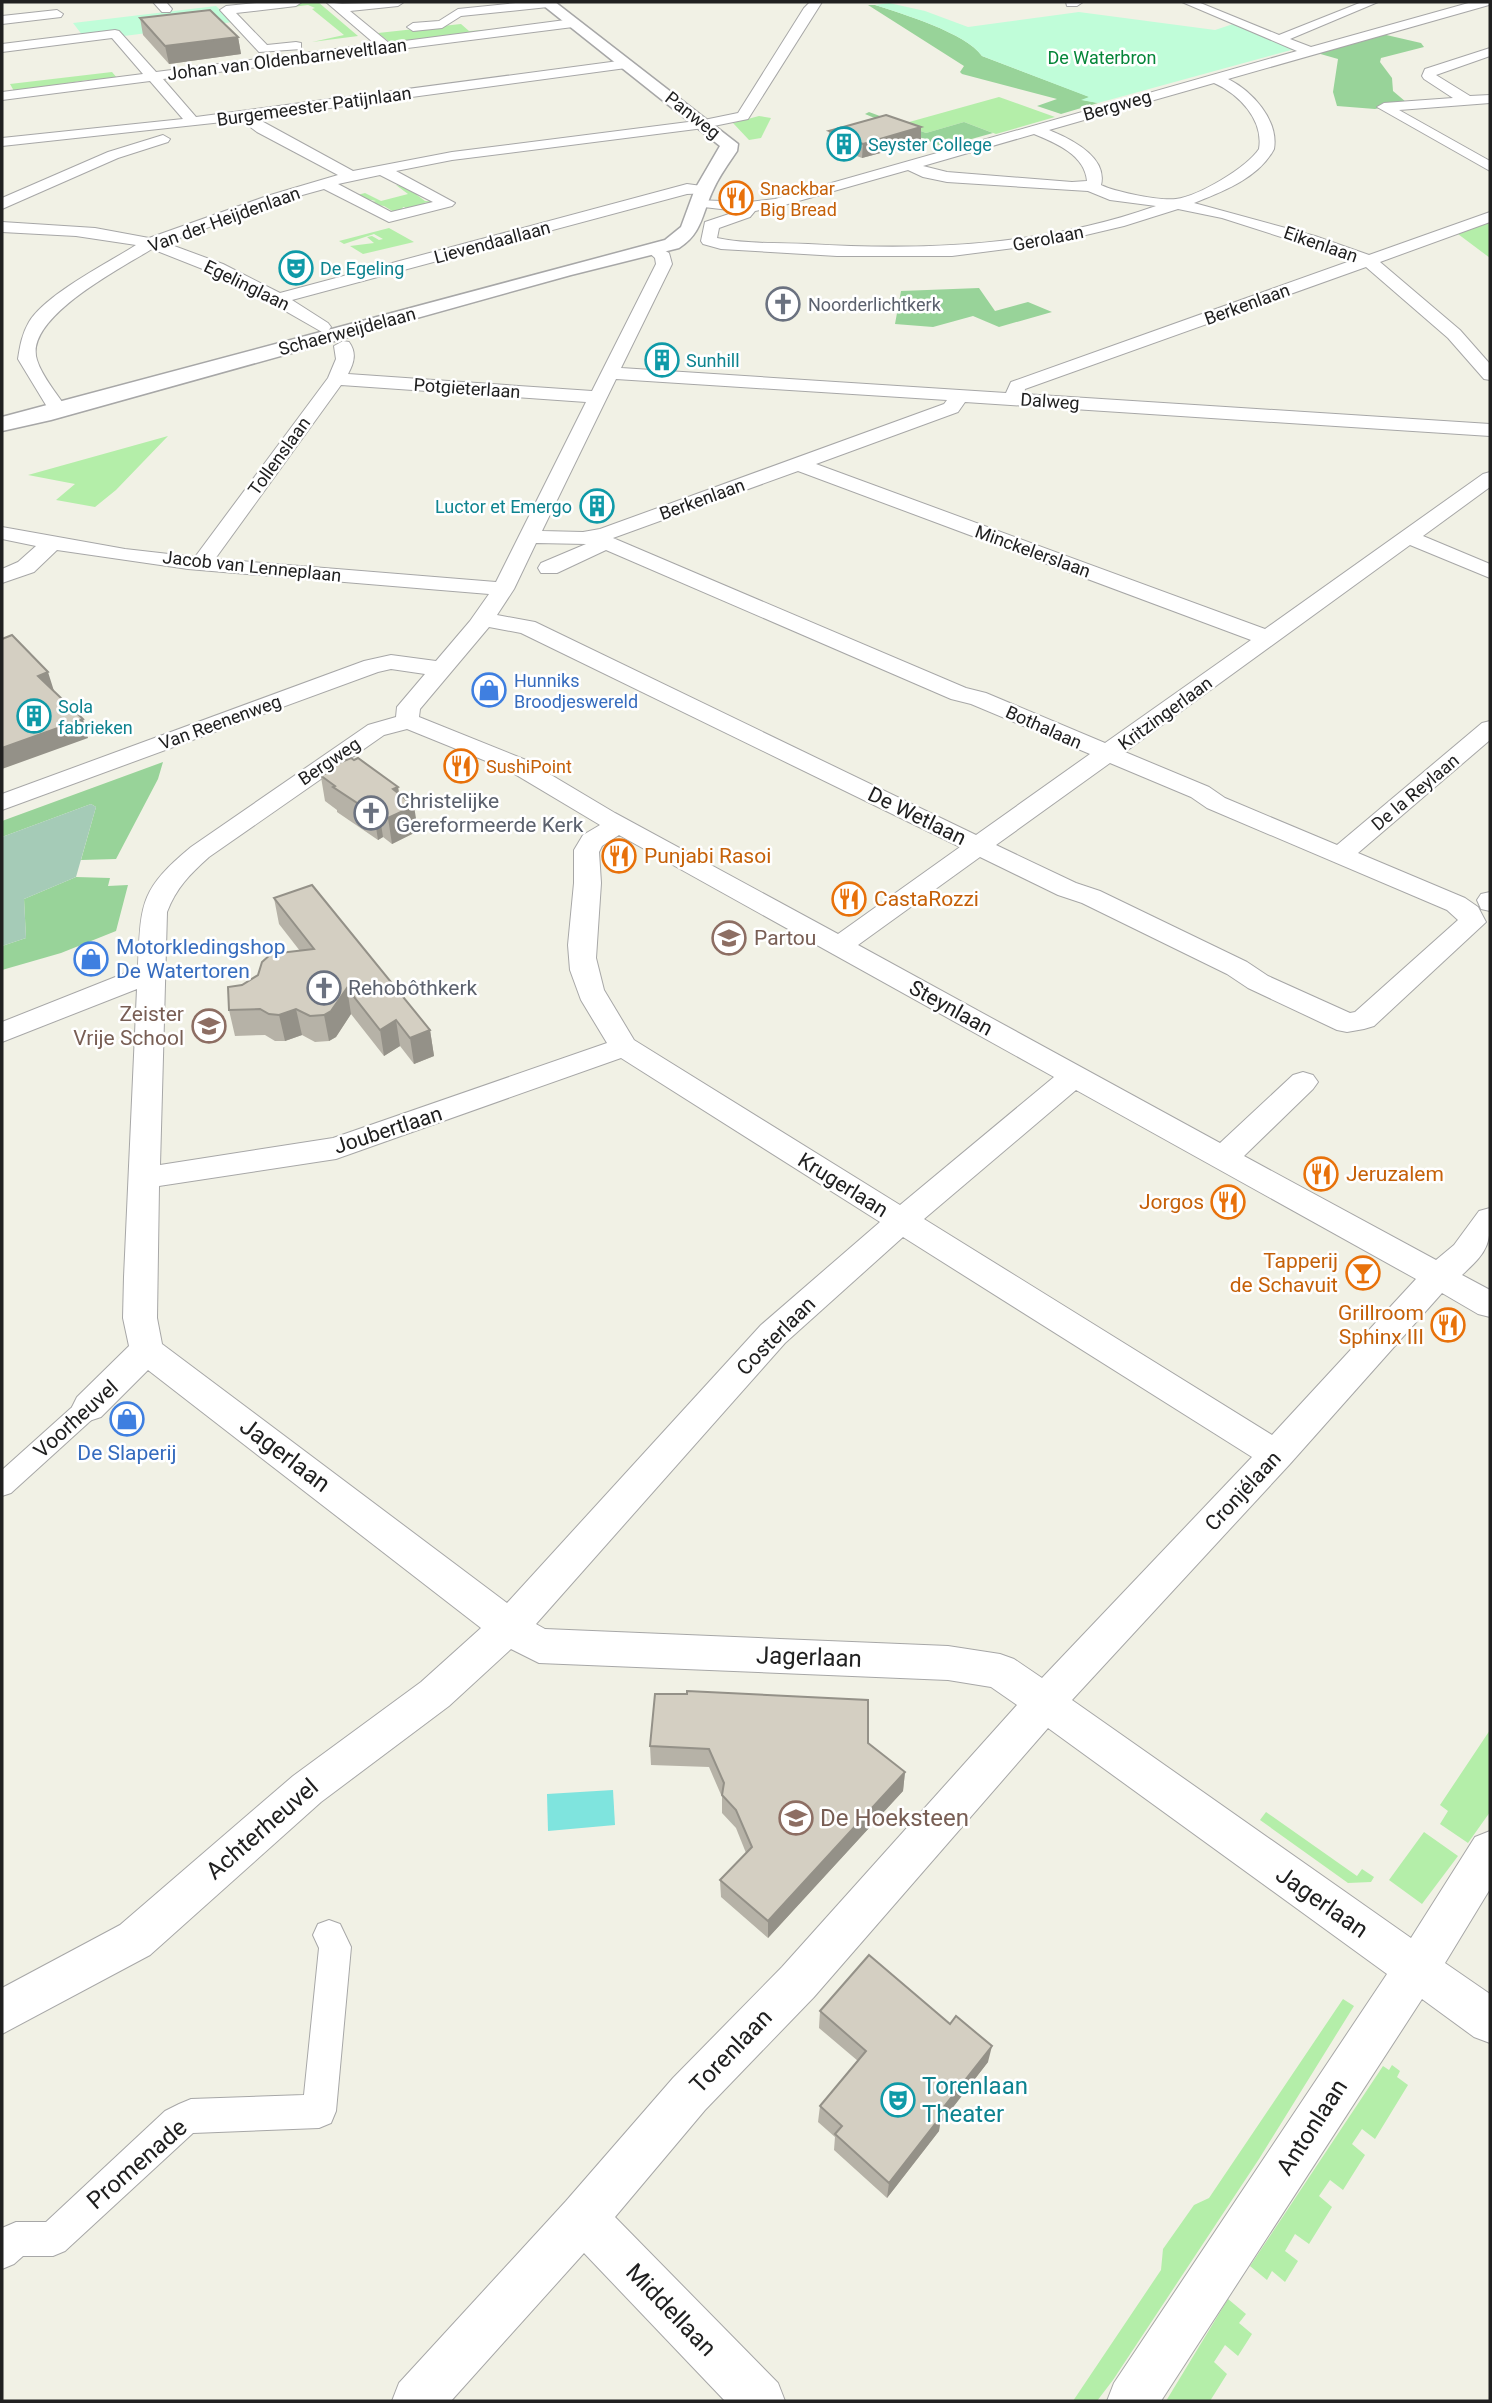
<svg xmlns="http://www.w3.org/2000/svg" width="1492" height="2403" viewBox="0 0 1492 2403" font-family="Roboto,sans-serif">
<rect width="100%" height="100%" fill="#f1f1e5"/>
<path fill="#b4eea9" d="M304,2H318L358,36L312,42L344,35L312,9L315,8L308,5L277,9L273,5Z
M461,24L469,31L499,29L444,36L438,39H417L415,42L397,41L392,44L378,33Z
M112,72L118,79L93,80L91,82L88,80L14,91L10,84Z
M999,97L1055,117L996,134L964,122L926,133L902,124Z
M759,116L771,118L761,138L749,140L733,123Z
M396,185L412,188L407,190L422,193L417,195L425,201L440,202L436,205L424,202L428,204L402,214L405,207H403L399,215L384,206L367,203L376,201L356,197H364L357,195L365,193L381,201L408,194Z
M1488,223L1490,225V258L1458,234Z
M389,228L414,242L363,254L350,246L374,243L367,237L372,236L379,240L383,239L374,234L344,244L339,241Z
M168,436L116,490L95,507L56,500L75,484L28,475Z
M1490,1730V1812L1468,1843L1440,1824L1448,1811L1440,1805Z
M1266,1812L1357,1876L1362,1869L1374,1877L1371,1882L1348,1883L1260,1820Z
M1424,1832L1458,1856L1422,1904L1389,1880Z
M1343,1999L1354,2006L1259,2159L1113,2380L1097,2401H1073L1161,2270L1163,2249L1194,2205L1209,2198Z
M1392,2065L1400,2071L1397,2077L1408,2085L1375,2139L1362,2129L1352,2144L1365,2155L1343,2190L1330,2180L1319,2196L1332,2207L1309,2244L1295,2234L1285,2251L1298,2261L1285,2282L1272,2271L1267,2280L1250,2266L1383,2066L1389,2070Z
M1228,2299L1246,2314L1239,2323L1252,2334L1238,2356L1225,2345L1214,2362L1227,2374L1210,2401H1166Z"/>
<path fill="#98d399" d="M868,5H875C903,14 966,33 982,56L1090,97L1083,100L1098,103L1061,114L1037,106L1057,99L962,74L960,72L964,66Z
M1382,34L1421,43L1424,47L1381,58L1380,62L1392,78L1393,91L1406,102L1375,109L1337,106L1333,92L1338,59L1317,53Z
M869,112L926,133L964,122L993,133L943,147L865,114Z
M979,288L995,311L1028,302L1052,312L999,327L973,316L933,327L895,324L901,291Z
M163,762L158,779L116,859L81,860L96,807L91,804L2,837V821Z
M76,877L110,878L108,886L128,885L116,931L61,953L2,970V946L26,938L24,899Z"/>
<path fill="#a5cbb7" d="M91,804L96,807L76,877L24,899L26,938L2,946V837Z"/>
<path fill="#c0fdd9" d="M889,3L925,11L968,27L1079,12L1215,30L1233,24L1295,49L1098,103L1081,100L1089,97L982,56C966,33 903,14 875,5Z
M216,6L233,22L124,36L120,31L83,36L73,23Z"/>
<path fill="#7fe4de" d="M613,1790L615,1825L548,1831L547,1794Z"/>
<g fill="none" stroke-linecap="round" stroke-linejoin="round">
<defs>
<path id="pedestrian" d="M89,1397L98,1400L102,1407L98,1414L11,1493L2,1496V1470L80,1400Z
M329,1920L340,1924L351,1947L336,2111L331,2123L319,2128L193,2133L65,2251L53,2256H23L14,2264L2,2269V2228L16,2222H46L165,2111L179,2104L191,2099L304,2095L319,1948L313,1935L318,1924Z"/>
<path id="minor" d="M153,2H166L172,9L170,12H162Z
M266,2H302L296,6L236,13L267,45L296,42L301,43V49L259,52L220,10L226,6Z
M326,2L342,4L404,2L398,6L350,11L389,43L573,19L579,23L573,27L163,79L196,117L626,60L633,64L626,68L256,118L353,171L452,152L704,120L738,113L804,8L810,2H822L748,119L704,128L452,160L396,171L455,203L452,206L389,222L324,189L277,202L166,243L223,264L280,293L687,184L709,187L712,190L709,193L687,194L292,300L328,323L331,327L328,331L322,332L233,281L152,249C123,267 23,318 37,360C42,377 59,396 68,411L59,417L52,415L18,359C20,346 22,334 29,322C46,294 108,263 136,245L76,236L2,232V222L95,228L149,238L267,196L338,175L257,132L241,120L2,146V138L183,119L150,81L2,100V92L143,74L112,38L2,52V44L115,30L119,31L156,72L375,44ZM380,175L433,202L391,212L338,184Z
M526,2L554,3L548,7L461,16L442,28L413,31L407,27L413,23L439,21L458,9Z
M1066,2H1083L1077,6H1067Z
M1182,2H1198L1279,35L1362,2H1378L1290,39L1311,47L1472,2H1490L1489,5L1228,79C1252,91 1279,120 1274,149C1259,178 1222,192 1194,203L1315,236L1369,255L1490,212V222L1380,262L1460,330L1490,364V380L1484,379L1448,338L1366,267L1025,389L1024,394L1490,424V436L965,402L958,412L816,464L1265,629L1483,474L1490,472V487L1423,536L1490,564V578L1410,545L1125,752L1209,787L1225,798L1337,845L1482,723L1490,721V740L1358,853L1465,898L1478,907L1486,922L1374,1026L1364,1029L1347,1032L1337,1030L1248,988L1227,974L1082,903L1058,895L980,857L858,945L1220,1143L1293,1075L1303,1072L1313,1075L1318,1082L1313,1089L1244,1156L1436,1260L1454,1245L1479,1211L1490,1208C1490,1245 1490,1249 1462,1275L1490,1290V1317L1478,1314L1442,1293L1289,1465L1072,1700L1411,1938L1475,1837L1490,1831V1889L1445,1963L1490,1994V2043L1474,2037L1422,1999L1161,2401H1107L1114,2383L1387,1974L1048,1728L814,1997L705,2110L615,2217L778,2383L785,2401H725L584,2253L451,2401H392L399,2383L566,2201L673,2078L782,1967L1017,1705L991,1687L948,1680L539,1663L511,1649L449,1706L321,1802L150,1955L2,2034V1988L120,1925L293,1776L421,1682L481,1628L148,1370L101,1417L89,1421L77,1417L72,1407L77,1397L129,1346L123,1318L124,1277L137,989L2,1042V1022L138,968C141,904 139,890 191,847L368,725L396,717L397,707L425,674L391,669L378,672L2,810V794L364,661L391,655L436,661L470,621L489,594L188,569L57,550L34,572L2,583V569L18,562L36,546L2,539V527L125,549L195,557L328,378L336,359L334,346L343,341L349,342C357,353 354,363 348,374L592,391L656,264L655,258L645,249L653,244L669,253L672,264L621,368L1006,393L1011,382L1353,260L1222,218L1178,209L1124,226L1052,243L952,256H837L721,249L703,244L701,241L705,222L738,211L695,206L692,203L695,200L749,202L775,199L1297,51ZM1214,83C1239,94 1264,120 1259,149C1246,168 1199,196 1176,199C1160,201 1115,192 1101,185C1108,157 1071,139 1049,130ZM1034,134C1056,143 1085,155 1087,181L1072,182L947,172L923,166ZM908,170L923,177L947,182L1088,191L1110,200L1156,206C1043,246 927,251 808,244C778,243 746,244 717,238L719,228L750,217L755,211L781,206ZM616,379L947,400L944,404L600,529L583,532L542,531ZM341,385L586,402L496,582L215,559ZM798,471L1251,640L1105,743L986,693L966,688L613,538ZM536,543L586,544L541,563L538,568L541,573H557L606,550L951,699L971,704L1090,754L976,835L535,622L497,615L514,589ZM489,627L521,633L960,847L838,934L615,813L526,760L419,717L420,709ZM407,729L508,770L600,825L583,835L574,850V883L568,945L570,970L581,1000L607,1043L333,1138L160,1165L167,912C176,888 190,874 209,857L384,735ZM1110,763L1191,797L1207,808L1447,910L1458,920L1355,1012L1350,1013L1268,976L1247,962L1100,891L1076,883L996,845ZM619,835L1054,1077L900,1205L634,1040L604,990L596,958L601,883L599,852L602,846ZM621,1058L880,1222L761,1325L507,1603L162,1344L157,1318L159,1186L336,1159ZM1076,1090L1416,1279L1272,1435L924,1219ZM903,1237L1252,1457L1042,1678L1014,1659L1000,1654L948,1646L545,1629L536,1624L785,1343Z
M57,10L63,14L61,17L2,24V16Z
M1490,48V56L1436,75L1470,96L1490,95V103L1399,110L1490,161V171L1377,107L1384,103L1453,98L1424,79L1422,76L1425,69Z
M163,135L170,139L168,142L118,158L2,209V198L108,152Z
M1490,892V911L1481,909L1477,900L1481,894Z"/>
<path id="tertiary" d="M539,2H555L738,144L737,151C729,163 720,175 714,188C702,212 703,233 679,248L571,275L51,420L2,431V417L665,240L681,227L695,189L720,146Z"/>
</defs>
<use href="#pedestrian" stroke="#a7a7a7" stroke-width="2"/>
<use href="#minor" stroke="#a7a7a7" stroke-width="2"/>
<use href="#tertiary" stroke="#a7a7a7" stroke-width="3"/>
<use href="#pedestrian" fill="#fff" fill-rule="evenodd"/>
<use href="#minor" fill="#fff" fill-rule="evenodd"/>
<use href="#tertiary" fill="#fff" fill-rule="evenodd"/>
</g>
<path fill="#b6b2a7" d="M140,18L238,37L241,54L169,64L143,35Z
M921,127V142L862,158L828,145L829,131Z
M354,760L398,787L399,794L418,831L392,844L383,837L378,840L337,812V810L325,801L320,771Z
M274,898L430,1030L434,1056L414,1064L400,1046L384,1056L351,1014L336,1037L329,1041L315,1042L302,1035L285,1041H275L265,1035L235,1036L229,1010L242,985L300,951L279,924Z
M868,1743L905,1772L903,1791L768,1938L721,1897L720,1880L746,1853L736,1828L722,1813V1797L709,1767L651,1765L650,1746Z
M820,2011L988,2062L940,2124L939,2131L887,2198L834,2150L835,2137L818,2122L820,2106L858,2061L819,2028Z"/>
<path fill="#949188" d="M238,37L241,54L169,64L165,46Z
M921,127V142L862,158L863,144Z
M48,672L54,691L38,676Z
M83,719L88,738L2,769V748Z
M398,787L402,812L414,806L418,831L392,844L388,818L393,789Z
M379,811L383,837L378,840L374,814Z
M347,988L351,1014L336,1037L329,1041L324,1015Z
M296,1009L302,1035L285,1041L279,1015Z
M396,1020L400,1046L384,1056L380,1030Z
M430,1030L434,1056L414,1064L410,1038Z
M905,1772L903,1791L768,1938V1921Z
M992,2046L988,2062L940,2124L939,2131L887,2198L889,2183L939,2113Z"/>
<path fill="#d4cfc2" stroke="#949188" stroke-width="2" d="M210,10L238,37L165,46L140,18Z
M886,115L921,127L863,144L829,131Z
M12,635L48,672L38,676L83,719L2,748V639Z
M351,758L354,760L358,758L398,787L393,789L414,806L388,818L379,811L374,814L333,787L335,786L320,775L324,774L320,771Z
M312,885L430,1030L410,1038L396,1020L380,1030L347,988L331,1011L324,1015L310,1016L296,1009L279,1015L269,1014L260,1009L229,1010L228,987L242,985L258,975L262,962L271,954L314,949L274,898Z
M687,1691L868,1700V1743L905,1772L768,1921L720,1880L752,1847L736,1810L722,1795L724,1783L709,1749L650,1746L655,1694H687Z
M869,1955L950,2024L956,2016L992,2046L939,2113L942,2115L889,2183L835,2134L842,2126L820,2106L866,2051L820,2011Z"/>
<defs>
<symbol id="building-ring" viewBox="-11 -11 22 22"><circle r="9.5" fill="#fff" stroke="#0f9aa8" stroke-width="1.5"/><path d="M-4-6H4V6H1V3H-1V6H-4ZM-2.5-4.3h1.7v1.8h-1.7ZM.8-4.3h1.7v1.8H.8ZM-2.5-1h1.7V.8h-1.7ZM.8-1h1.7V.8H.8Z" fill="#0f9aa8"/></symbol>
<symbol id="restaurant-ring" viewBox="-11 -11 22 22"><circle r="9.5" fill="#fff" stroke="#e8710a" stroke-width="1.5"/><path d="M-5-6h1v4h1v-4h1v4h1v-4h1v5L-1.5 .5V6h-2V.5L-5-1ZM5-6V6H3V1.5H1.5Q1.5-4 5-6Z" fill="#e8710a"/></symbol>
<symbol id="theatre-ring" viewBox="-11 -11 22 22"><circle r="9.5" fill="#fff" stroke="#0f9aa8" stroke-width="1.5"/><path d="M-5-5.5Q0-4 5-5.5V0Q5 5 0 6Q-5 5-5 0ZM-3.3-2.5H-1v1.5H-3.3ZM1-2.5H3.3v1.5H1ZM-2.8 1Q0 5.5 2.8 1Z" fill="#0f9aa8"/></symbol>
<symbol id="church-ring" viewBox="-11 -11 22 22"><circle r="9.5" fill="#fff" stroke="#6b7280" stroke-width="1.5"/><path d="M-1.2-6h2.4v3.5h3.3v2.4h-3.3V6h-2.4V-.1h-3.3v-2.4h3.3Z" fill="#6b7280"/></symbol>
<symbol id="shop-ring" viewBox="-11 -11 22 22"><circle r="9.5" fill="#fff" stroke="#3f7fe0" stroke-width="1.5"/><path d="M-5-2.5h2.3a2.7 3.5 0 0 1 5.4 0H5L5.5 6h-11ZM-1.5-2.5h3a1.5 2.3 0 0 0-3 0Z" fill="#3f7fe0"/></symbol>
<symbol id="school-ring" viewBox="-11 -11 22 22"><circle r="9.5" fill="#fff" stroke="#8d6e63" stroke-width="1.5"/><path d="M0-5L7-2L0 1L-7-2ZM-4 1L0 2.5L4 1V4Q0 6-4 4Z" fill="#8d6e63"/></symbol>
<symbol id="bar-ring" viewBox="-11 -11 22 22"><circle r="9.5" fill="#fff" stroke="#e8710a" stroke-width="1.5"/><path d="M-6-5H6L.8 .8V4.5H3.5V6h-7V4.5H-.8V.8Z" fill="#e8710a"/></symbol>
</defs>
<g fill-rule="evenodd">
<use href="#building-ring" x="825" y="125" width="38" height="38"/>
<use href="#restaurant-ring" x="717" y="179" width="38" height="38"/>
<use href="#theatre-ring" x="277" y="249" width="38" height="38"/>
<use href="#church-ring" x="764" y="285" width="38" height="38"/>
<use href="#building-ring" x="643" y="341" width="38" height="38"/>
<use href="#building-ring" x="578" y="487" width="38" height="38"/>
<use href="#shop-ring" x="470" y="671" width="38" height="38"/>
<use href="#building-ring" x="15" y="697" width="38" height="38"/>
<use href="#restaurant-ring" x="442" y="747" width="38" height="38"/>
<use href="#church-ring" x="352" y="794" width="38" height="38"/>
<use href="#restaurant-ring" x="600" y="837" width="38" height="38"/>
<use href="#restaurant-ring" x="830" y="880" width="38" height="38"/>
<use href="#school-ring" x="710" y="919" width="38" height="38"/>
<use href="#shop-ring" x="72" y="940" width="38" height="38"/>
<use href="#church-ring" x="305" y="969" width="38" height="38"/>
<use href="#school-ring" x="190" y="1007" width="38" height="38"/>
<use href="#restaurant-ring" x="1302" y="1155" width="38" height="38"/>
<use href="#restaurant-ring" x="1209" y="1183" width="38" height="38"/>
<use href="#bar-ring" x="1344" y="1254" width="38" height="38"/>
<use href="#restaurant-ring" x="1429" y="1306" width="38" height="38"/>
<use href="#shop-ring" x="108" y="1400" width="38" height="38"/>
<use href="#school-ring" x="777" y="1799" width="38" height="38"/>
<use href="#theatre-ring" x="879" y="2081" width="38" height="38"/>
</g>
<g text-anchor="middle" dominant-baseline="central" stroke-width="5" stroke-linejoin="round" paint-order="stroke">
<g font-size="18" fill="#058639" stroke="#fff">
<text x="1102" y="57">De Waterbron</text>
</g>
<g font-size="18" fill="#202020" stroke="#fff">
<text transform="translate(287 59) rotate(-7)">Johan van Oldenbarneveltlaan</text>
<text transform="translate(1117 105) rotate(-16)">Bergweg</text>
<text transform="translate(314 106) rotate(-8)">Burgemeester Patijnlaan</text>
<text transform="translate(693 115) rotate(38)">Panweg</text>
<text transform="translate(224 219) rotate(-20)">Van der Heijdenlaan</text>
<text transform="translate(1048 238) rotate(-11)">Gerolaan</text>
<text transform="translate(492 242) rotate(-15)">Lievendaallaan</text>
<text transform="translate(1321 244) rotate(19)">Eikenlaan</text>
<text transform="translate(247 285) rotate(26)">Egelinglaan</text>
<text transform="translate(1247 304) rotate(-20)">Berkenlaan</text>
<text transform="translate(347 331) rotate(-15)">Schaerweijdelaan</text>
<text transform="translate(467 388) rotate(4)">Potgieterlaan</text>
<text transform="translate(1050 401) rotate(4)">Dalweg</text>
<text transform="translate(279 456) rotate(-54)">Tollenslaan</text>
<text transform="translate(702 499) rotate(-20)">Berkenlaan</text>
<text transform="translate(1033 551) rotate(20)">Minckelerslaan</text>
<text transform="translate(252 566) rotate(6)">Jacob van Lenneplaan</text>
<text transform="translate(1165 713) rotate(-36)">Kritzingerlaan</text>
<text transform="translate(220 722) rotate(-20)">Van Reenenweg</text>
<text transform="translate(1044 727) rotate(24)">Bothalaan</text>
<text transform="translate(329 761) rotate(-34)">Bergweg</text>
<text transform="translate(1415 792) rotate(-40)">De la Reylaan</text>
</g>
<g font-size="18" fill="#0d838f" stroke="#fff" text-anchor="start">
<text x="868" y="144">Seyster College</text>
<text x="320" y="268">De Egeling</text>
<text x="686" y="360">Sunhill</text>
<text x="572" y="506" text-anchor="end">Luctor et Emergo</text>
<text x="58" y="706">Sola<tspan x="58" dy="21">fabrieken</tspan></text>
</g>
<g font-size="18" fill="#c56008" stroke="#fff" text-anchor="start">
<text x="760" y="188">Snackbar<tspan x="760" dy="21">Big Bread</tspan></text>
<text x="486" y="766">SushiPoint</text>
</g>
<g font-size="18" fill="#5b616d" stroke="#fff" text-anchor="start">
<text x="808" y="304">Noorderlichtkerk</text>
</g>
<g font-size="18" fill="#366cbe" stroke="#fff" text-anchor="start">
<text x="514" y="680">Hunniks<tspan x="514" dy="21">Broodjeswereld</tspan></text>
</g>
<g font-size="21" fill="#5b616d" stroke="#fff" text-anchor="start">
<text x="396" y="801">Christelijke<tspan x="396" dy="24">Gereformeerde Kerk</tspan></text>
<text x="348" y="988">Rehobôthkerk</text>
</g>
<g font-size="21" fill="#202020" stroke="#fff">
<text transform="translate(917 816) rotate(26)">De Wetlaan</text>
<text transform="translate(951 1008) rotate(29)">Steynlaan</text>
<text transform="translate(388 1130) rotate(-18)">Joubertlaan</text>
<text transform="translate(843 1185) rotate(32)">Krugerlaan</text>
<text transform="translate(776 1336) rotate(-45)">Costerlaan</text>
<text transform="translate(76 1419) rotate(-42)">Voorheuvel</text>
<text transform="translate(1243 1491) rotate(-47)">Cronjélaan</text>
</g>
<g font-size="21" fill="#c56008" stroke="#fff" text-anchor="start">
<text x="644" y="856">Punjabi Rasoi</text>
<text x="874" y="899">CastaRozzi</text>
<text x="1346" y="1174">Jeruzalem</text>
<text x="1204" y="1202" text-anchor="end">Jorgos</text>
<text x="1338" y="1261" text-anchor="end">Tapperij<tspan x="1338" dy="24">de Schavuit</tspan></text>
<text x="1424" y="1313" text-anchor="end">Grillroom<tspan x="1424" dy="24">Sphinx III</tspan></text>
</g>
<g font-size="21" fill="#785e54" stroke="#fff" text-anchor="start">
<text x="754" y="938">Partou</text>
<text x="184" y="1014" text-anchor="end">Zeister<tspan x="184" dy="24">Vrije School</tspan></text>
</g>
<g font-size="21" fill="#366cbe" stroke="#fff" text-anchor="start">
<text x="116" y="947">Motorkledingshop<tspan x="116" dy="24">De Watertoren</tspan></text>
<text x="127" y="1453" text-anchor="middle">De Slaperij</text>
</g>
<g font-size="24" fill="#202020" stroke="#fff">
<text transform="translate(285 1455) rotate(37)">Jagerlaan</text>
<text transform="translate(809 1657) rotate(2)">Jagerlaan</text>
<text transform="translate(262 1829) rotate(-41)">Achterheuvel</text>
<text transform="translate(1322 1902) rotate(35)">Jagerlaan</text>
<text transform="translate(731 2051) rotate(-46)">Torenlaan</text>
<text transform="translate(1312 2127) rotate(-57)">Antonlaan</text>
<text transform="translate(137 2164) rotate(-41)">Promenade</text>
<text transform="translate(671 2310) rotate(46)">Middellaan</text>
</g>
<g font-size="24" fill="#785e54" stroke="#fff" text-anchor="start">
<text x="820" y="1818">De Hoeksteen</text>
</g>
<g font-size="24" fill="#0d838f" stroke="#fff" text-anchor="start">
<text x="922" y="2086">Torenlaan<tspan x="922" dy="28">Theater</tspan></text>
</g>
</g>
<rect width="1492" height="2403" fill="none" stroke="#202020" stroke-width="7"/>
</svg>
